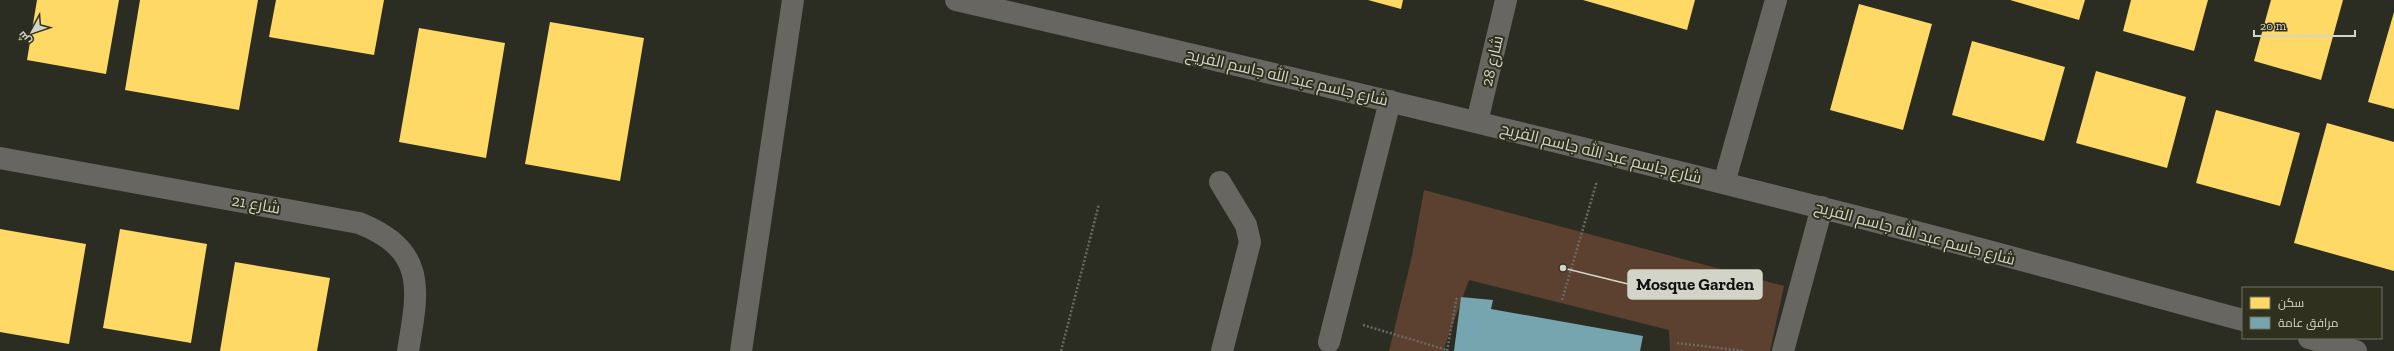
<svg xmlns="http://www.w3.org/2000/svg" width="2394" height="351" viewBox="0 0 2394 351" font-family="'Zilla Slab',Cairo,serif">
<rect width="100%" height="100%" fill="#2c2d22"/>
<path fill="#5d4130" d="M1424,190L1784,286L1770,351H1670L1669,330L1469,280L1443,351H1389L1412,256Z"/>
<path fill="#ffd966" d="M37,0H119L106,74L27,60Z
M140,0H258L239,110L125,90Z
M276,0H384L374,55L269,37Z
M1368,0H1403L1401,9Z
M1583,0H1695L1687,30Z
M2010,0H2085L2079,20Z
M2131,0H2208L2194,51L2123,31Z
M2271,0H2343L2321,80L2254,61Z
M1859,4L1932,24L1903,130L1830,110Z
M2394,12V109L2368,102Z
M550,22L644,38L620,181L525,164Z
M419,28L505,43L486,158L399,142Z
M1972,41L2065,67L2044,141L1952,115Z
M2096,71L2186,97L2167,168L2076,143Z
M2216,110L2300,133L2280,206L2196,183Z
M2327,123L2394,142V271L2294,243Z
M0,229L86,244L69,344L0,332Z
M120,229L207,244L191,343L103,328Z
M235,262L330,278L317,351H220Z"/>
<path fill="#76a5af" d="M1461,297L1493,300L1491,309L1643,336L1640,351H1454Z"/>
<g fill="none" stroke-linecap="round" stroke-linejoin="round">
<path stroke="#6a6965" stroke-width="2.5" stroke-dasharray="2 2" stroke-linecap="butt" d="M1562,300L1597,181
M1363,325L1447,350
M1677,343L1744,351
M1061,351L1099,204
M1447,351L1457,296"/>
<path stroke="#676661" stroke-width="22" d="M956,0C1244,66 1532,134 1818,207C1960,242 2101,282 2243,320
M1477,122L1506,0
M0,158L359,223C428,250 418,291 408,351
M1220,182L1246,225L1250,242L1222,351
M1724,183L1776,0
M2309,338L2356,351
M1329,342L1390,101
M741,351L793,0
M1783,351L1822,207"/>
</g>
<g text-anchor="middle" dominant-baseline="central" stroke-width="4" stroke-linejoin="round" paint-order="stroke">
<g font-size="16" fill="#d2d4c8" stroke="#2f311e">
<text transform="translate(1492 61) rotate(-77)">شارع 28</text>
<text transform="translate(1287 77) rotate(13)">شارع جاسم عبد الله جاسم الفريح</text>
<text transform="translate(1601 153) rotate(14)">شارع جاسم عبد الله جاسم الفريح</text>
<text transform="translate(256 204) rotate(10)">شارع 21</text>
<text transform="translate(1915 233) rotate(15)">شارع جاسم عبد الله جاسم الفريح</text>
</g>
</g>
<path fill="none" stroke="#d2d4c8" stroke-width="1.5" d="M1563 268L1628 284"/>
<circle fill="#d2d4c8" stroke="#2f311e" stroke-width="1.5" cx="1563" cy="268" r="4"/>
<rect fill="#d2d4c8" stroke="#d2d4c8" stroke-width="1.5" x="1628" y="270" width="134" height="29" rx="4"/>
<g font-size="17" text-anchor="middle" font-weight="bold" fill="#111">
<text x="1695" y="290">Mosque Garden</text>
</g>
<rect x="2242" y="287" width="140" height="52" fill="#2f311e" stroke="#707262"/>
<rect x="2250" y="297" width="20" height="12" fill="#ffd966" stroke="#707262"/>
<text x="2278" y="307" font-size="12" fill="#d2d4c8">سكن</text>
<rect x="2250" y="317" width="20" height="12" fill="#76a5af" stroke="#707262"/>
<text x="2278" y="327" font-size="12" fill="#d2d4c8">مرافق عامة</text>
<g transform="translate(32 32) rotate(230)" stroke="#2f311e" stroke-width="3" paint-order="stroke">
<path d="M0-3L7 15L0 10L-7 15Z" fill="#d2d4c8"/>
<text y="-6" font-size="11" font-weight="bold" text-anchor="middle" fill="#d2d4c8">ش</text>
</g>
<path d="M2254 30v6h101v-6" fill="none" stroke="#d2d4c8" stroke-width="2"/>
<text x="2260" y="30" font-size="12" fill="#d2d4c8" stroke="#2f311e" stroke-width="3" paint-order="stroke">20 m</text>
</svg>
